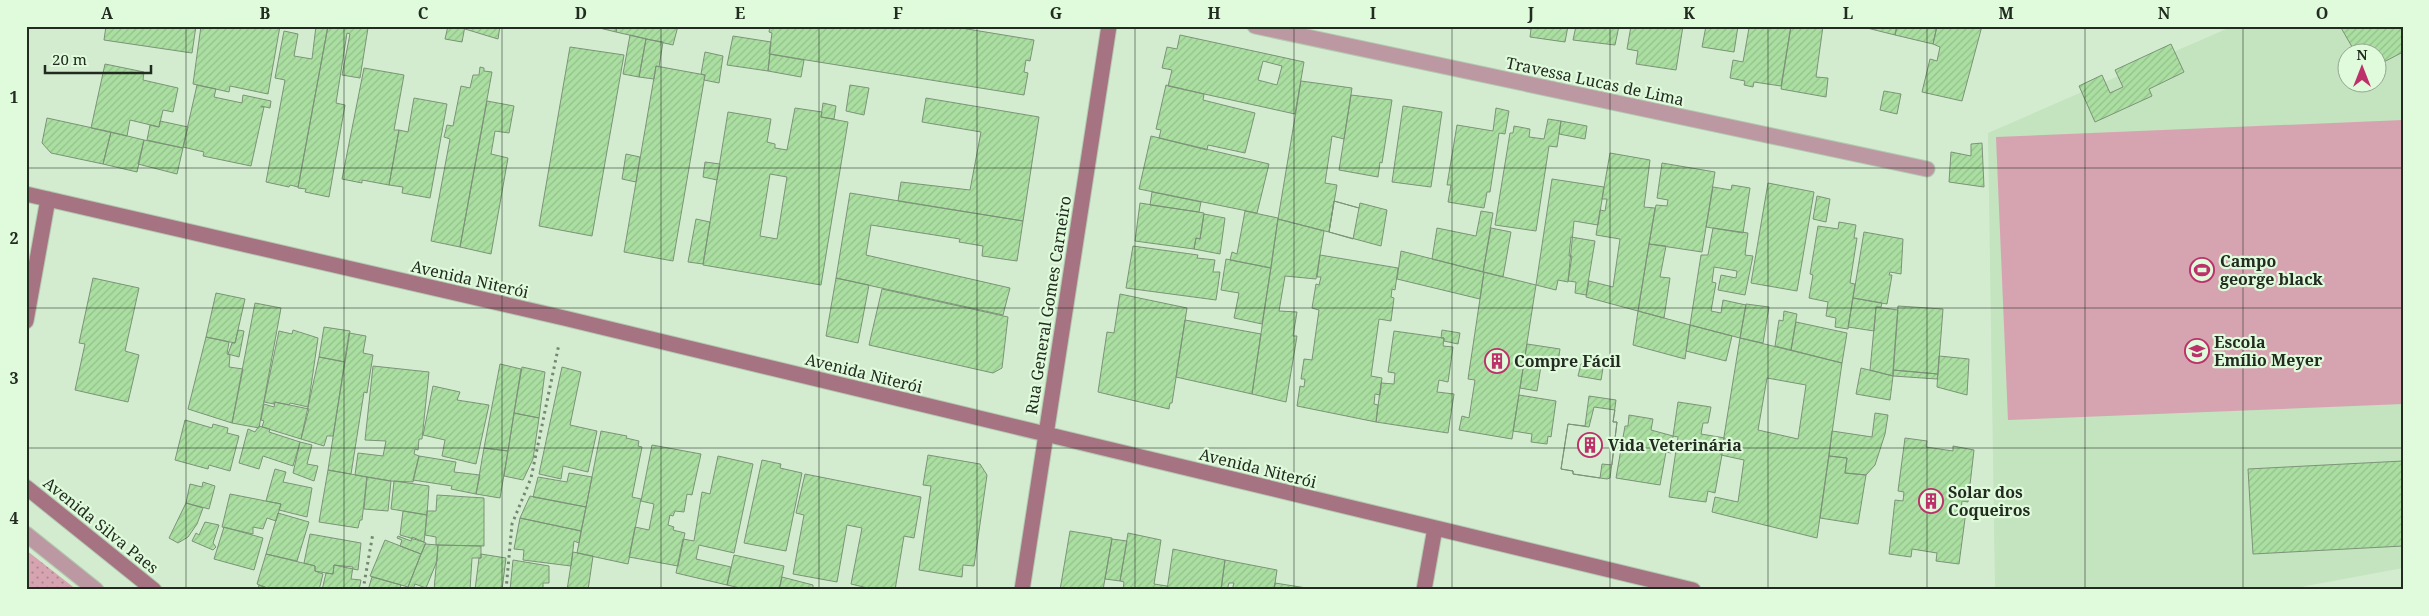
<svg xmlns="http://www.w3.org/2000/svg" width="2429" height="616" viewBox="0 0 2429 616" font-family="'Noto Serif',serif">
<defs>
<pattern id="grass-dots" width="8" height="8" patternUnits="userSpaceOnUse" patternTransform="scale(1.25)"><rect width="8" height="8" fill="#d6a3b1"/><path d="M2 2h.1M6 6h.1" fill="none" stroke="#ad8590" stroke-width="1.8" stroke-linecap="round"/></pattern>
<pattern id="building-hatch" width="6" height="6" patternUnits="userSpaceOnUse" patternTransform="scale(1.25)"><rect width="6" height="6" fill="#abdfa2"/><path d="M-1 1l2-2M0 6l6-6M5 7l2-2" fill="none" stroke="#93c08b"/></pattern>
</defs>
<rect width="100%" height="100%" fill="#d3eccf"/>
<path fill="#c4e3bf" fill-rule="evenodd" d="M2233,26H2403V568L2284,590H1995L1988,133ZM2346,52H2376V82H2346Z"/>
<path fill="url(#grass-dots)" d="M26,550L77,590H26Z"/>
<path fill="#d6a3b1" d="M2403,120V404L2008,420L1996,137Z"/>
<path fill="url(#building-hatch)" stroke="#7c9378" fill-rule="evenodd" d="M106,26H196L192,53L104,40Z
M201,26H280L268,94L230,86L229,92L193,84Z
M316,26H328L298,187L290,185L289,187L266,182L285,80L275,78L284,31L298,34L294,56L312,59Z
M328,26L368,28L360,78L342,75L350,34L347,33L336,103L345,105L329,197L305,192L306,189L298,188Z
M448,26H465L462,42L445,39Z
M465,26H500L498,39L465,29Z
M591,26H617L616,32Z
M617,26H678L673,45L616,32Z
M770,26H949L1034,40L1030,61L1026,60L1024,72L1028,73L1024,95L769,54L772,33L769,32Z
M1524,26H1568L1565,42L1530,37L1531,29L1524,28Z
M1576,26H1619L1615,45L1573,40Z
M1631,26H1683L1676,70L1636,64L1638,51L1627,49Z
M1706,26H1738L1734,52L1702,47Z
M1740,26H1791L1781,86L1754,82L1753,87L1744,85L1745,81L1730,78L1733,60L1743,62L1749,28Z
M1791,26H1823L1816,77L1828,78L1826,97L1781,89Z
M1859,26H1897L1895,35Z
M1897,26H1937L1933,44L1895,35Z
M1937,26H1982L1962,101L1922,92L1930,59L1937,61L1940,47L1933,44Z
M2340,26H2403V52L2376,66V52H2355Z
M630,35L646,39L639,77L623,74Z
M1180,35L1304,62L1295,114L1168,86L1172,70L1162,68L1167,47L1177,49ZM1263,61L1282,66L1277,85L1258,80Z
M733,36L771,42L768,71L727,65Z
M646,39L663,42L659,67L656,66L654,79L639,77Z
M2171,44L2184,72L2149,89L2152,96L2095,122L2079,86L2102,75L2110,93L2123,87L2115,70Z
M570,47L624,55L592,236L539,226Z
M705,52L723,56L719,83L704,80L705,75L701,74Z
M770,54L804,60L801,77L768,71Z
M105,64L144,72L143,80L178,88L173,112L163,110L159,127L130,120L127,136L91,128Z
M656,66L705,75L673,261L624,252Z
M480,67L484,68V71L492,72L460,247L431,241L450,139L444,137L447,125L453,126L461,86L470,88L473,75H479Z
M364,68L404,75L394,130H399L389,185L362,180V183L342,179Z
M1301,81L1352,88L1344,139L1332,136L1325,183L1337,185L1329,232L1278,219Z
M197,85L216,89L214,97L242,103L243,95L271,101L270,108L261,106V107H264L251,166L203,156L204,152L183,147Z
M850,85L869,88L864,115L846,111Z
M1166,85L1204,94L1203,100L1255,113L1245,153L1208,145L1207,150L1159,138L1161,130L1156,129Z
M1884,91L1901,94L1897,114L1880,110Z
M1351,95L1392,100L1382,163L1380,162L1378,177L1339,170Z
M414,98L447,104L430,198L402,193L403,187L389,185L399,130L408,132Z
M926,98L1039,117L1023,221L898,201L901,182L970,190L981,132L922,122Z
M487,101L514,106L509,133L495,131L491,154L508,158L491,254L460,247Z
M823,103L836,106L834,119L821,117Z
M1403,106L1442,112L1431,187L1392,182Z
M795,108L822,112L821,117L848,122L821,285L703,265L728,112L771,119L767,142L775,144V148L787,150ZM770,174L787,177L777,239L760,236Z
M1496,108L1509,111L1505,134L1499,133L1490,192H1487L1484,208L1448,202L1451,185H1447L1457,125L1493,131Z
M47,118L111,132L103,164L51,153L42,143Z
M1548,119L1561,121L1557,147L1549,146L1536,231L1495,225L1510,133H1513L1514,126L1530,129L1529,137L1544,139Z
M160,121L188,127L183,148L147,140L150,125L159,127Z
M1561,121L1587,126L1585,139L1559,134Z
M111,132L144,140L137,172L103,164Z
M1151,136L1269,164L1257,213L1139,189Z
M144,140L183,148L177,174L138,164Z
M1982,143L1984,187L1949,182L1951,152L1971,156V144Z
M1610,153L1650,160L1644,207L1655,208L1638,311L1586,297L1589,281L1613,287L1620,239L1596,235L1600,210L1605,211L1607,199H1602Z
M626,154L640,157L636,182L622,179Z
M705,162L720,164L717,180L703,177Z
M1662,163L1715,172L1702,252L1649,244L1656,205L1667,206L1668,200L1657,198Z
M1552,179L1604,187L1598,225L1574,221L1568,282L1558,280L1556,290L1536,285Z
M1768,183L1814,192L1797,291L1751,283Z
M1732,185L1750,188L1743,233L1706,227L1713,187L1731,190Z
M1152,192L1201,202L1199,212L1150,205Z
M850,193L1023,221L1017,261L982,256L983,246L959,242L960,239L871,225L866,255L1010,288L1003,315L836,278Z
M1817,196L1830,199L1826,222L1813,219Z
M1334,201L1359,208L1360,203L1387,210L1381,246L1329,232Z
M1334,201L1359,208L1353,239L1329,232Z
M1140,203L1204,213L1200,239L1196,238L1194,249L1135,241Z
M1245,211L1278,218L1271,268L1230,260L1232,252L1237,254Z
M1481,211L1493,213L1483,272L1432,259L1437,228L1476,236Z
M1204,214L1225,218L1220,254L1194,249L1196,238L1200,239Z
M696,219L710,222L703,264L688,262Z
M1278,219L1324,231L1316,279L1285,276L1279,311L1297,312L1293,336H1297L1286,402L1252,394Z
M1839,222L1856,225L1854,238H1857L1850,283L1855,284L1848,329L1835,327L1836,318L1826,316L1828,302L1809,298L1813,275L1810,274L1818,226L1838,229Z
M1491,228L1511,232L1503,277L1483,272Z
M1713,228L1748,233L1745,255L1753,256L1745,295L1718,290L1721,275L1736,278L1737,271L1714,267L1712,282L1716,283L1711,311L1721,313L1723,300L1746,305L1740,338L1690,325L1701,255H1708Z
M1864,232L1903,239L1901,274L1890,272L1889,275H1892L1887,304L1853,298Z
M1571,237L1595,241L1586,295L1575,293L1576,282L1568,281L1572,256H1569Z
M1649,244L1666,246L1660,277L1670,278L1664,318L1638,311Z
M1133,246L1198,255L1197,258L1215,260L1213,272H1220L1216,300L1126,288Z
M1401,251L1484,272L1480,299L1397,279Z
M1320,255L1398,268L1395,290L1392,289L1391,297L1394,298L1391,321L1379,319L1371,376L1382,378L1380,395L1375,394L1374,404L1378,405L1376,422L1297,406L1300,386L1304,387L1305,379H1301L1304,359L1312,360L1319,310L1312,308L1316,284L1319,285L1321,277H1317Z
M1226,259L1271,268L1262,324L1234,318L1239,293L1221,290Z
M1484,272L1536,285L1512,439L1459,430L1462,416L1469,418L1475,380L1468,379Z
M93,278L139,288L125,351L139,355L128,402L75,390L85,344L79,343Z
M836,278L869,285L858,343L826,336Z
M882,289L1008,317L1002,368L993,373L869,345Z
M216,293L245,299L235,343L206,337Z
M1120,294L1187,308L1172,403H1170L1169,409L1098,392L1107,332L1114,333Z
M1853,298L1882,303L1881,307H1876L1874,331L1848,327Z
M255,303L281,308L259,428L232,423Z
M1746,304L1769,307L1763,343L1740,338Z
M1898,306L1943,309L1938,374L1893,370Z
M1876,307L1898,310L1893,376L1870,370Z
M1638,311L1690,325L1685,359L1633,345Z
M1784,311L1797,314L1791,350L1775,346L1779,320L1783,321Z
M1185,320L1261,334L1252,394L1176,377Z
M1796,322L1847,333L1842,363L1791,350Z
M1690,325L1732,336L1726,361L1686,351Z
M324,327L350,331L345,362L319,357Z
M238,330L244,331L239,357L228,354L232,343H235Z
M293,330L318,338L308,407L290,403L289,405L274,402V404L264,402L279,331L292,334Z
M1442,330L1460,333L1458,344L1444,341V338H1441Z
M1394,331L1444,338L1443,346L1453,347L1448,382L1439,380L1437,392L1454,394L1448,433L1376,422L1381,383L1394,384L1395,373L1388,372Z
M349,333L366,336L363,353L373,355L367,393L364,392L351,474L328,470Z
M206,337L229,342L227,354L230,355L229,367L243,369L232,423L188,409Z
M1740,338L1842,363L1817,538L1712,512L1715,497L1738,502L1744,460L1721,455ZM1767,378L1806,385L1798,439L1758,430Z
M1527,344L1560,349L1557,368L1541,366L1537,391L1520,388Z
M1939,356L1969,359L1967,395L1937,387Z
M319,357L345,362L333,436H327L324,446L301,439Z
M500,364L521,369L508,451L484,448Z
M1581,364L1603,368L1601,380L1578,376Z
M373,366L429,372L422,439H419L418,450L415,449L414,454L419,456L413,482L391,481L355,475L358,453L383,456L386,441L365,440Z
M522,367L545,372L539,418L514,413Z
M562,367L581,372L570,425L597,431L588,472L563,466L561,479L539,474Z
M1861,368L1893,376L1890,400L1856,394Z
M1893,370L1938,374L1937,379L1893,376Z
M433,386L460,392L457,400L489,405L476,464L442,456L445,440L423,435Z
M1519,395L1556,401L1551,437L1548,436L1547,444L1531,442L1532,434L1513,431Z
M1589,396L1616,400L1613,422H1617L1610,478L1607,479L1573,474V471L1561,469L1568,424L1585,426Z
M275,402L309,409L301,439L262,427L264,421L261,420L264,404L274,407Z
M1678,402L1711,407L1708,423H1703L1701,434L1725,438L1715,493L1708,491L1706,502L1669,497L1678,437L1673,436Z
M1594,407L1615,410L1613,422H1617L1612,465L1602,464L1600,478L1573,474V471L1561,469L1568,424L1589,427Z
M514,413L539,418L533,459L523,480L504,476Z
M1875,413L1888,415L1885,434L1875,465L1866,475L1845,473L1847,458L1829,456L1832,431L1872,437Z
M1629,415L1653,419L1651,430L1673,436L1671,453L1666,452L1660,485L1616,478L1625,426H1628Z
M185,420L212,428L213,424L228,428L227,433L239,436L230,471L209,465L208,469L175,460Z
M259,426L270,429L269,432L300,442L293,466L263,456L259,469L239,463L248,429L255,432Z
M601,431L627,436L626,438L639,441L638,446L642,447L632,497L641,499L628,564L577,553Z
M1905,438L1927,441L1926,447L1953,451V446L1974,450L1968,502L1962,501L1961,510L1966,511L1959,564L1936,561L1937,553L1912,549L1911,557L1889,554L1895,500L1903,501L1904,492L1898,491Z
M300,442L312,445L307,464L318,466L314,481L293,473Z
M652,445L701,454L692,495L687,494L684,512L675,511L673,516L670,515L668,525L674,527L673,530L685,533L678,566L629,557L635,527L649,530L654,504L641,501Z
M484,448L508,451L500,498L476,494Z
M928,455L980,464L987,475L974,566L963,565L962,577L919,570L931,486L923,485Z
M419,456L456,462L454,472L480,475L476,494L451,489L452,486L413,480Z
M718,456L753,464L734,553L699,545L696,559L731,567L727,585L676,573L683,539L694,541L702,492L710,494Z
M1829,456L1847,458L1845,473L1866,475L1858,524L1820,518Z
M762,460L781,464L780,468L802,473L786,551L744,543Z
M2403,461V546L2253,554L2248,469Z
M275,469L286,472L283,482L312,488L307,517L279,510L281,504L266,501Z
M328,470L367,477L362,520H360L358,528L319,522Z
M569,473L592,477L586,507L533,497L538,477L567,482Z
M805,474L921,497L914,538L904,536L895,590H876L851,584L862,528L847,525L837,582L793,574L804,515L796,513Z
M367,477L391,481L388,511L364,509Z
M394,481L429,486L427,515L391,509Z
M203,482L215,486L209,509L186,503L190,484L202,487Z
M230,494L281,504L276,521L267,518L263,529L253,527V534L222,527Z
M437,495L484,498V546L436,545V537L425,535L427,511H436Z
M530,496L586,507L581,531L520,518Z
M186,503L203,508L197,524L188,537L178,543L169,538Z
M403,511L427,515L424,542L400,535Z
M278,513L309,522L297,561L266,554Z
M520,518L581,531L579,543L574,541L571,566L523,560L524,550L514,549Z
M205,522L219,525L213,543L216,547L213,550L192,541L196,533L199,535Z
M224,527L263,538L254,570L214,559Z
M1070,531L1112,538L1103,590H1060Z
M1128,533L1161,540L1154,584L1167,586V590H1123L1124,582L1120,581Z
M310,534L361,543L358,570L334,565L333,574L326,573L315,571V566L304,563Z
M398,536L411,541L412,537L426,543L421,554L400,546L402,540L397,538Z
M1112,539L1127,541L1120,581L1105,579Z
M385,540L421,554L408,587L370,576Z
M425,544L438,545L437,561L426,588L415,584L413,589L408,587Z
M438,545L481,546V558H472L470,590H434Z
M1173,549L1225,560L1221,590H1167Z
M573,552L593,556L588,590H567Z
M266,554L315,566V571L323,574L319,590H272L257,584Z
M481,554L506,558L502,590H475L479,558H481Z
M734,555L784,566L779,590H749L727,585Z
M513,560L549,566V583H543V590H510Z
M1225,560L1277,570L1274,590H1232L1234,583H1229L1227,590H1221Z
M334,565L353,567L351,579L361,580L359,590H322L326,573L333,574Z
M372,577L401,585L399,590H368Z
M782,577L813,585V590H779Z
M1275,583L1319,590H1274Z
M259,585L270,589V590H258Z"/>
<g fill="none" stroke-linecap="round" stroke-linejoin="round">
<defs>
<path id="lane" d="M26,534L96,590"/>
<path id="street" d="M1255,26L1927,169"/>
<path id="secondary" d="M26,194L564,318L1693,590
M26,321L48,199
M26,487L154,590
M1022,590L1109,26
M1424,590L1435,528"/>
</defs>
<use href="#lane" stroke="#b3c9b0" stroke-width="17"/>
<use href="#street" stroke="#b3c9b0" stroke-width="17"/>
<use href="#secondary" stroke="#b3c9b0" stroke-width="17"/>
<path stroke="#758672" stroke-width="3" stroke-dasharray="2.5 4" stroke-linecap="butt" d="M363,590L373,533
M506,590L512,524L531,478L559,344"/>
<use href="#lane" stroke="#bc98a2" stroke-width="15"/>
<use href="#street" stroke="#bc98a2" stroke-width="15"/>
<use href="#secondary" stroke="#a67382" stroke-width="15"/>
</g>
<path fill="none" stroke="#222b20" stroke-width="1" stroke-opacity="0.55" d="M186,26V590M344,26V590M502,26V590M661,26V590M819,26V590M977,26V590M1135,26V590M1294,26V590M1452,26V590M1610,26V590M1768,26V590M1927,26V590M2085,26V590M2243,26V590M26,168H2403M26,308H2403M26,448H2403"/>
<defs>
<symbol id="stadium-ring" viewBox="-11 -11 22 22"><circle r="9.5" fill="#e0fadc" stroke="#bc316a" stroke-width="1.5"/><path d="M0-5a6.5 5 0 1 0 0 10a6.5 5 0 1 0 0-10ZM-3.5-1.8h7v3.6h-7Z" fill="#bc316a"/></symbol>
<symbol id="school-ring" viewBox="-11 -11 22 22"><circle r="9.5" fill="#e0fadc" stroke="#bc316a" stroke-width="1.5"/><path d="M0-5L7-2L0 1L-7-2ZM-4 1L0 2.5L4 1V4Q0 6-4 4Z" fill="#bc316a"/></symbol>
<symbol id="building-ring" viewBox="-11 -11 22 22"><circle r="9.5" fill="#e0fadc" stroke="#bc316a" stroke-width="1.5"/><path d="M-4-6H4V6H1V3H-1V6H-4ZM-2.5-4.3h1.7v1.8h-1.7ZM.8-4.3h1.7v1.8H.8ZM-2.5-1h1.7V.8h-1.7ZM.8-1h1.7V.8H.8Z" fill="#bc316a"/></symbol>
</defs>
<g fill-rule="evenodd">
<use href="#stadium-ring" x="2188" y="256" width="28" height="28"/>
<use href="#school-ring" x="2183" y="337" width="28" height="28"/>
<use href="#building-ring" x="1483" y="347" width="28" height="28"/>
<use href="#building-ring" x="1576" y="431" width="28" height="28"/>
<use href="#building-ring" x="1917" y="487" width="28" height="28"/>
</g>
<g text-anchor="middle" dominant-baseline="central" stroke-width="4.5" stroke-linejoin="round" paint-order="stroke">
<g font-size="16" fill="#222b20" stroke="#e0fadc">
<text transform="translate(1595 81) rotate(12)">Travessa Lucas de Lima</text>
<text transform="translate(470 279) rotate(13)">Avenida Niterói</text>
<text transform="translate(1048 305) rotate(-81)">Rua General Gomes Carneiro</text>
<text transform="translate(864 373) rotate(14)">Avenida Niterói</text>
<text transform="translate(1258 468) rotate(14)">Avenida Niterói</text>
<text transform="translate(101 525) rotate(39)">Avenida Silva Paes</text>
</g>
<g font-size="16" font-weight="bold" fill="#222b20" stroke="#e0fadc" text-anchor="start">
<text x="2220" y="261">Campo<tspan x="2220" dy="18">george black</tspan></text>
<text x="2214" y="342">Escola<tspan x="2214" dy="18">Emílio Meyer</tspan></text>
<text x="1514" y="361">Compre Fácil</text>
<text x="1608" y="445">Vida Veterinária</text>
<text x="1948" y="492">Solar dos<tspan x="1948" dy="18">Coqueiros</tspan></text>
</g>
</g>
<rect width="2429" height="616" fill="none" stroke="#e0fadc" stroke-width="55"/>
<g transform="translate(2362 68)"><circle r="24" fill="#e0fadc" stroke="#94a791"/>
<path d="M0-4L9 19L0 12L-9 19Z" fill="#bc316a"/>
<text y="-8" font-size="14" font-weight="bold" text-anchor="middle" fill="#222b20">N</text>
</g>
<path d="M45 65v8h106v-8" fill="none" stroke="#222b20" stroke-width="2.5"/>
<text x="52" y="65" font-size="15" fill="#222b20" stroke="#e0fadc" stroke-width="4" paint-order="stroke">20 m</text>
<rect x="28" y="28" width="2374" height="560" fill="none" stroke="#222b20" stroke-width="2"/>
<g font-size="16" text-anchor="middle" font-weight="bold" fill="#222b20">
<text x="107" y="19">A</text>
<text x="265" y="19">B</text>
<text x="423" y="19">C</text>
<text x="581" y="19">D</text>
<text x="740" y="19">E</text>
<text x="898" y="19">F</text>
<text x="1056" y="19">G</text>
<text x="1214" y="19">H</text>
<text x="1373" y="19">I</text>
<text x="1531" y="19">J</text>
<text x="1689" y="19">K</text>
<text x="1848" y="19">L</text>
<text x="2006" y="19">M</text>
<text x="2164" y="19">N</text>
<text x="2322" y="19">O</text>
<text x="14" y="103">1</text>
<text x="14" y="244">2</text>
<text x="14" y="384">3</text>
<text x="14" y="524">4</text>
</g>
</svg>
